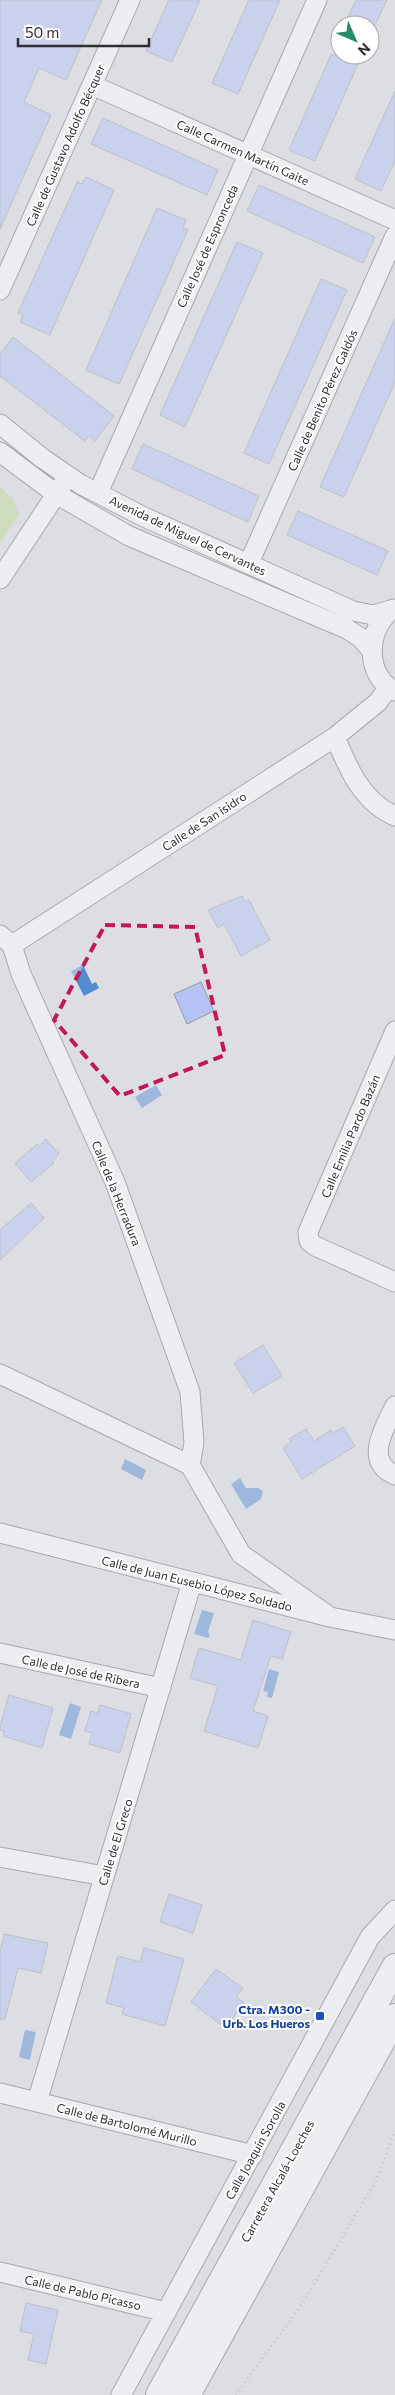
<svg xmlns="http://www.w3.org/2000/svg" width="395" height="2395" viewBox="0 0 395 2395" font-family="Commissioner,sans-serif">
<rect width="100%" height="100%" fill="#dddee4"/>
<path fill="#c1dc8c" d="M0,487L13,499L19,515L0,543Z"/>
<path fill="#528ad4" d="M83,965L92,984L96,982L99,988L84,996L71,971Z
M156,1085L162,1095L142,1108L135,1097Z
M125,1459L146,1470L142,1480L121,1469Z
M240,1478L246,1488H258L263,1491L261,1499L246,1509L231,1484Z
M202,1610L214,1613L208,1632L210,1636L208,1638L194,1634Z
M269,1669L279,1672L272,1698L267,1697L268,1692L263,1691Z
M70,1703L81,1707L71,1739L59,1735Z
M25,2030L36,2032L30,2060L19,2057Z"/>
<path fill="#b4c2f6" stroke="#999a9f" d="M0,0H102L66,80L39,68L24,102L51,115L0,229Z
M169,0H200L172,62L146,51Z
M249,0H280L238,94L212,83Z
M356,0H387L375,25H344Z
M331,55H362L315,161L289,150Z
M395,91V161L381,191L355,179Z
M103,118L218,170L207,195L91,144Z
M86,177L114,190L50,335L20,322L23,315L18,313L77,182L82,184Z
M259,185L375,237L363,263L247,211Z
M157,208L186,220L183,228L188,230L119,384L86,370Z
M237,242L263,253L185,427L160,415Z
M321,279L347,290L269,464L244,453Z
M395,318V382L344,497L320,487Z
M13,337L114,416L95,441L89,436L85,441L0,376V354Z
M143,444L259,496L248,522L132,469Z
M298,511L388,551L377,575L287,535Z
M242,896L245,902L249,900L270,940L241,956L224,924L218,928L208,910Z
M201,982L214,1011L187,1024L174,994Z
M46,1139L59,1154L52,1161L54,1163L31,1182L15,1163L37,1144L39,1146Z
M31,1203L44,1218L0,1260V1230Z
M263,1345L282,1376L253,1393L234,1363Z
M343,1427L355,1446L302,1479L283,1448L291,1442L289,1439L306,1429L314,1441L331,1430L333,1433Z
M253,1620L291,1632L282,1659L271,1656L253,1711L268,1716L258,1748L204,1731L218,1686L190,1678L199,1648L241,1660Z
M9,1695L53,1708L42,1748L3,1736L4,1731L0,1730V1726Z
M100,1705L131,1714L120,1753L89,1744L92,1733L85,1731L91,1711L98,1713Z
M169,1894L202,1905L193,1933L160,1922Z
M4,1934L48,1943L41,1973L18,1968L5,2019H0V1952Z
M144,1948L184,1959L165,2026L122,2014L124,2008L106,2003L118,1956L140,1962Z
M216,1969L243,1988L236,1997L244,2003L225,2028L191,2002Z
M26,2303L58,2310L46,2364L28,2360L34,2334L20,2331Z"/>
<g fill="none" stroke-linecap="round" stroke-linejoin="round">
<defs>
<path id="street" d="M92,85L395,220
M0,290L130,0
M0,424L42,458L80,484L142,516L353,611L373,615L391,610
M0,452L56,494L129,536L347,629L361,638L372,651
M98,493L317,0
M249,563L395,236
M0,579L63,484
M393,609C366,627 364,676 395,691
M335,737C348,768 362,802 395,816
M0,935L12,945L21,974L115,1182L190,1392L194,1443L190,1465
M12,945L335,737L378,702L388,688
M395,1031L308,1232L309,1241L315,1246L395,1282
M0,1374L190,1465L241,1554L330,1617
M395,1406C385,1427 363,1461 395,1475
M0,1533L330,1617L395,1630
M0,1653L161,1688
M0,1857L104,1876
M0,2093L253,2155
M37,2102L192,1582
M0,2272L166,2312
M121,2395L370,1937L395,1910"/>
<path id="secondary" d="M159,2395L395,1967
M187,2395L395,2017"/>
</defs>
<use href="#street" stroke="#686a6e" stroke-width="21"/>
<use href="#secondary" stroke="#686a6e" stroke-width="28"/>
<path stroke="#a2a3a8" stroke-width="3" stroke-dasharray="1 4" stroke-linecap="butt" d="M236,2395L304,2301L376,2181L395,2131"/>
<use href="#street" stroke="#fff" stroke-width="19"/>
<use href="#secondary" stroke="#fff" stroke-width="26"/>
</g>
<path d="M0 0H395V2395H0ZM105,925L195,927L225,1055L120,1096L54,1020Z" fill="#dddee4" fill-opacity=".55" fill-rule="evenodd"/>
<path fill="none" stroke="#c2185b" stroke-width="4" stroke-dasharray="10 6" stroke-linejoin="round" d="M105,925L195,927L225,1055L120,1096L54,1020Z"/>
<rect fill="#1a4fb4" stroke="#fff" stroke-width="2" x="315" y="2011" width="10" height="10" rx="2.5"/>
<g text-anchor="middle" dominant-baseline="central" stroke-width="4" stroke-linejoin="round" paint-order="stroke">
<g font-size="12" fill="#2f2f31" stroke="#fff">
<text transform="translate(65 145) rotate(-66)">Calle de Gustavo Adolfo Bécquer</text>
<text transform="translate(243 152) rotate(24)">Calle Carmen Martín Gaite</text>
<text transform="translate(207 246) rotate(-66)">Calle José de Espronceda</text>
<text transform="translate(322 400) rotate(-66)">Calle de Benito Pérez Galdós</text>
<text transform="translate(188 535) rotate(25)">Avenida de Miguel de Cervantes</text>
<text transform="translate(204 821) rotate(-33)">Calle de San isidro</text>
<text transform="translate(350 1136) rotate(-67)">Calle Emilia Pardo Bazán</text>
<text transform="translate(117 1193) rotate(68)">Calle de la Herradura</text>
<text transform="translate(197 1583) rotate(14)">Calle de Juan Eusebio López Soldado</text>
<text transform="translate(81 1671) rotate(12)">Calle de José de Ribera</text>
<text transform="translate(115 1842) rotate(-73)">Calle de El Greco</text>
<text transform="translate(127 2124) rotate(14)">Calle de Bartolomé Murillo</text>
<text transform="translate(255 2150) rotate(-61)">Calle Joaquín Sorolla</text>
<text transform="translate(277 2181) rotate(-61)">Carretera Alcalá-Loeches</text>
<text transform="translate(83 2292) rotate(13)">Calle de Pablo Picasso</text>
</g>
<g font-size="12" font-weight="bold" fill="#164399" stroke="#fff" text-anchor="end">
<text x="310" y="2009">Ctra. M300 -<tspan x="310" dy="14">Urb. Los Hueros</tspan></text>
</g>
</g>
<g transform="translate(355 40) rotate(135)"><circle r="24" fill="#ffffff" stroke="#acacad"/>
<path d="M0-4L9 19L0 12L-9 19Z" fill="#288b65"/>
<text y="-8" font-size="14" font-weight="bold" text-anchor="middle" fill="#2f2f31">N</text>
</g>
<path d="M18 38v8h131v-8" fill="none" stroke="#2f2f31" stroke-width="2.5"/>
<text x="25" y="38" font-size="15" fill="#2f2f31" stroke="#ffffff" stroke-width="4" paint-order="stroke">50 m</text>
</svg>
